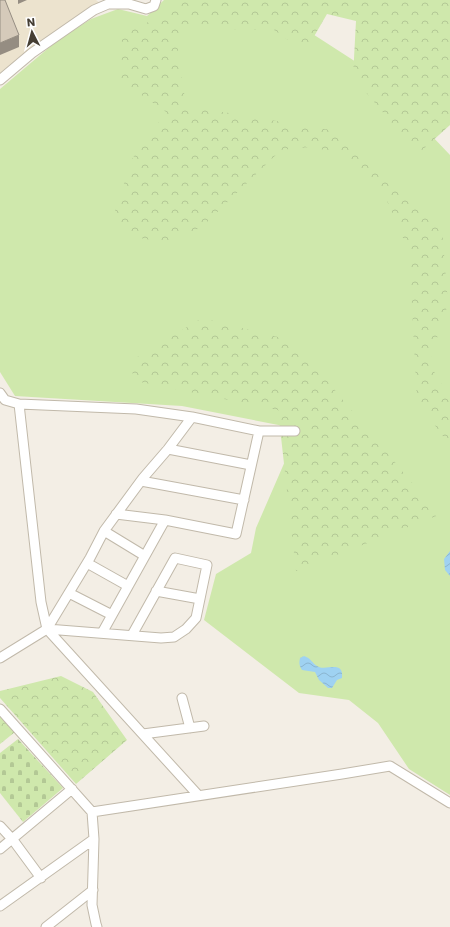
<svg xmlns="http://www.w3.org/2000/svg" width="450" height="927" viewBox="0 0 450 927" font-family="Poppins,sans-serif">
<defs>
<pattern id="forest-crowns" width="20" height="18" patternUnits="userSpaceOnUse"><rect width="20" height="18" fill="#cfe8ac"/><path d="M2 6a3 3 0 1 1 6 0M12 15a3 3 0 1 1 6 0" fill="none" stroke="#b3c895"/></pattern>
<pattern id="cemetery-stones" width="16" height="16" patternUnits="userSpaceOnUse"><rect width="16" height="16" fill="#cfe8ac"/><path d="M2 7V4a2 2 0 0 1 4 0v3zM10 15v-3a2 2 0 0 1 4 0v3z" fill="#b3c895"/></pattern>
<pattern id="water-waves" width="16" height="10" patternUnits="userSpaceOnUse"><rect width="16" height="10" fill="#9fd2f2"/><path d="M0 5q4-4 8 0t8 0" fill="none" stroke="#8ab5d0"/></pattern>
</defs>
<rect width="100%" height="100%" fill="#f3eee5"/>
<path fill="#ece3ce" d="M0,0H96L101,4L62,27L0,73Z"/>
<path fill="#cfe8ac" d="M164,0H260L370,71L450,155V795L409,769L378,723L349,700L299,693L204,620L216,574L251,553L256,528L299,429L182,406L15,396L0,372V89L58,40L91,19L118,9L147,16Z"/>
<path fill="url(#forest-crowns)" d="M174,0H450V125L418,154L353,77L356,21L327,14L305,52L274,30L218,29L189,26L177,43L186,106L331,130L442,228L448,304L429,363L450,398V446L417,401L409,252L384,194L334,152L310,147L281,150L202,227L166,243L140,238L112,220L132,159L166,112L121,81L122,33L175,11Z
M202,318L294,341L439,515L296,571L278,410L135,381L129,362Z
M61,676L93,692L127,740L76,784L0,698V691Z
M0,715L15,732L0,744Z"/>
<path fill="url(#cemetery-stones)" d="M18,739L63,788L23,822L0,793V753Z"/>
<path fill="url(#water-waves)" d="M450,551V576L445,570L444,559Z
M304,656C311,658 312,663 317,666C325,672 344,659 342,678L337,680L332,688H328L319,680L315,672L302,670C299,665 299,663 300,658Z"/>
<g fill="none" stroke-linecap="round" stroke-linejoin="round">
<defs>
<path id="street" d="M0,80L32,53L94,10L108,4H129L146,9L154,6L156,0
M0,393L5,400L19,404L136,409L192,417L259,431H295
M19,404L41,602L47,629L198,795
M168,449L251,465
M141,481L244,500
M116,514L165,520L236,534L259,431
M104,531L145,556
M87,563L128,586
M156,591L200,599
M69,593L112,615
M47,629L161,638L174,637L186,629L196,618L207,565L175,558L132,635
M102,633L165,520
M0,658L47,629L90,558L104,531L143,478L168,449L192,417
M182,698L190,728
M0,709L92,812L94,839L92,905L96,924L97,927
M143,734L204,726
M92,812L342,774L390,766L450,803
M0,826L13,840L41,878
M0,849L72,789
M0,906L94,839
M46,927L93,890"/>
</defs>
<use href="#street" stroke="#c1b9aa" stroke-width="11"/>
<use href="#street" stroke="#fff" stroke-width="9"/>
</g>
<path fill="#958d82" d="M18,0H27L18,4Z
M19,35V47L0,55V43Z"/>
<path fill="#d5caba" stroke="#958d82" d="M0,0H5L19,35L0,43Z"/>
<g transform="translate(32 32) rotate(354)" stroke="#ffffff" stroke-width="3" paint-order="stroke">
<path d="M0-3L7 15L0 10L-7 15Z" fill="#453e34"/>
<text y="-6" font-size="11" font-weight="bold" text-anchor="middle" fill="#453e34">N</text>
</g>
</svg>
